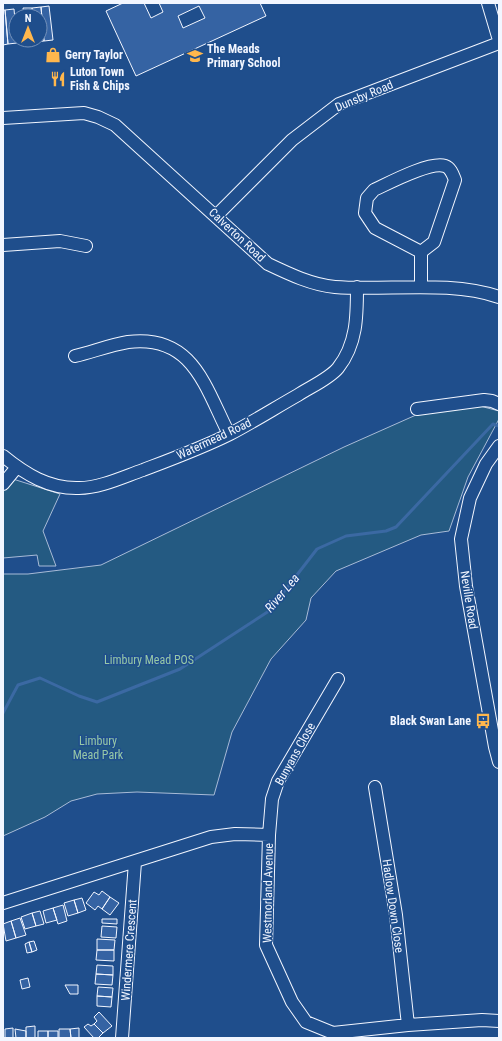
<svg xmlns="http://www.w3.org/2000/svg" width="502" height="1041" viewBox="0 0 502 1041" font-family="'Roboto Condensed',sans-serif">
<rect width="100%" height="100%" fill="#1f4e8c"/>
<path fill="#245a82" stroke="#a8bbd7" d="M476,405L499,411V419L468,477L449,531L421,535L336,571L311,598L306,620L271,659L232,732L214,795L137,792L97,794L71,801L45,817L3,836V574H28L101,565L344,447L416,415Z
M13,479L60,494L43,531L56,566H39L37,555L3,558V489Z"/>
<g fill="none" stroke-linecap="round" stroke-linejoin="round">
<path stroke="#3b69a3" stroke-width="3" d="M3,713L18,685L40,678L79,696L97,702L180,669L269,611L317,549L346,536L386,531L396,527L493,424L499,426"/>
</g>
<path fill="#3563a3" stroke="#f2f6ff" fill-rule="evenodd" d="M123,3H144L151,18L163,12L159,3H260L266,16L136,76L106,11ZM199,6L205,18L183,28L178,16Z
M49,6L53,40L44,41L41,7Z
M41,7L44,41L35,42V40H40V16H32V8Z
M23,8H32V16H24Z
M14,9L17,43L8,44L5,10Z
M3,10H5L8,44L3,45Z
M102,891L110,897L102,909L98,906L95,910L86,903L94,892L99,895Z
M110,897L119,903L110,915L102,909Z
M82,898L86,910L78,913L74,900Z
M74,900L78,913L68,916L64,903Z
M63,905L67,921L58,924L53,908Z
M53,908L57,920L46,923L43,911Z
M40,911L44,924L36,926L32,913Z
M32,913L36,926L25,929L21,917Z
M20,918L26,935L16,938L11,921Z
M102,919H117V924L102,923Z
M11,921L16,938L6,941L3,924Z
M102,926L117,927L116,938L101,937Z
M97,939L115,940L114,950H97Z
M34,941L37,950L32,952L29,942Z
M29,942L32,952L27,953L25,944Z
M97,950H114V961L96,960Z
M97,965L113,966V975L96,974Z
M96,974L113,975L112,985L95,984Z
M28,978L30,987L22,989L20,980Z
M65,985H78V994H70Z
M98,987L113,988L112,997L97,996Z
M97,996L112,997L111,1007L97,1006Z
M99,1012L112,1026L103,1033L94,1024L97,1021L94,1017Z
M88,1024L91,1026L94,1024L103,1033L98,1038H94L84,1027Z
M35,1026V1038H26V1027Z
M13,1028V1038H5V1029Z
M79,1028V1038H71L70,1029Z
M15,1029L26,1031V1038H16Z
M59,1029H70L71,1038H59Z
M38,1031H48V1038H38Z
M48,1031H58V1038H48Z"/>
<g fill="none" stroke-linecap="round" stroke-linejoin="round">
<defs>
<path id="minor" d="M488,3L499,40
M3,118L84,113L98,117L115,125L268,264C289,274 312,285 335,287C387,291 449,280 499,297
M216,216L292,140L339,104L499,43
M3,245L60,241L86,246
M421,252L434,242L455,180C453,175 451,168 445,166C430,161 389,183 374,190L367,198L365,213L375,228L421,252V287
M75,356C92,352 110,345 128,342C193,334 205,387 229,434
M417,409L484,400L492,401L499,404
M499,446L486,464L470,498L461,539L466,586L495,747L499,762
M3,456C25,474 49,489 79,488C100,488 123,477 143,470C172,459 202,448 230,434C253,422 275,408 298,395C310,387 329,379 338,368C357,344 357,316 357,287
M3,484L17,467
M375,787L396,915L408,1025
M269,835L272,799L278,781L338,679
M3,903L211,837L235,834L269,835L266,945L292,1002L306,1022L333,1033L408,1025L482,1020L499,1021
M122,1038L135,862"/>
</defs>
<use href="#minor" stroke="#f2f6ff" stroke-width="14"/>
<use href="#minor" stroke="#1f4e8c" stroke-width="12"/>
</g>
<defs>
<symbol id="shop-bare" viewBox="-9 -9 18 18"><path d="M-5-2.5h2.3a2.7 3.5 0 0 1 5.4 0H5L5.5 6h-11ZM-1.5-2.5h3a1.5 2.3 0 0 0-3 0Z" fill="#ffb74d" stroke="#1f4e8c" stroke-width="2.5" paint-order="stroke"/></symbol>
<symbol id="school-bare" viewBox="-9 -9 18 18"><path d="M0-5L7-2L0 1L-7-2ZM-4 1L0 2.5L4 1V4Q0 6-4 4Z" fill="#ffb74d" stroke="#1f4e8c" stroke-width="2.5" paint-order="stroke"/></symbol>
<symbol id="restaurant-bare" viewBox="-9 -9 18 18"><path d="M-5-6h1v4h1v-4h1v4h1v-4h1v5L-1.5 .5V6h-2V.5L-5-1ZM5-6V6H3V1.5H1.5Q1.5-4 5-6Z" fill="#ffb74d" stroke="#1f4e8c" stroke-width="2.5" paint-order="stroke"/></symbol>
<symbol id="bus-bare" viewBox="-9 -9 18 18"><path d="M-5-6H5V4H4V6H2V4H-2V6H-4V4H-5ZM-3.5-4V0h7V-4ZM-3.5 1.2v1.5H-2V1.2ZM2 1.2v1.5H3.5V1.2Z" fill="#ffb74d" stroke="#1f4e8c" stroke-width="2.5" paint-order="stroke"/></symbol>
</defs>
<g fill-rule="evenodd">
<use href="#shop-bare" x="42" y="44" width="22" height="22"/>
<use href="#school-bare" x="184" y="45" width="22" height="22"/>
<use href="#restaurant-bare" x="47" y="68" width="22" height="22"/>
<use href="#bus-bare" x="472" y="710" width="22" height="22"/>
</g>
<g text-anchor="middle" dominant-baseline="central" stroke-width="3" stroke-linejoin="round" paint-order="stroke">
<g font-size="12" font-weight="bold" fill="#f2f6ff" stroke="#1f4e8c" text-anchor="start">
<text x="207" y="49">The Meads<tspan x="207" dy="14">Primary School</tspan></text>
<text x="65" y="55">Gerry Taylor</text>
<text x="70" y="72">Luton Town<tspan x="70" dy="14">Fish &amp; Chips</tspan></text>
<text x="471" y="721" text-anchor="end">Black Swan Lane</text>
</g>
<g font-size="12" fill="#f2f6ff" stroke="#1f4e8c">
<text transform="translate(364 96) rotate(-23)">Dunsby Road</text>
<text transform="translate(237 235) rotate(43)">Calverton Road</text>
<text transform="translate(214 439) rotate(-25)">Watermead Road</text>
<text transform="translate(469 600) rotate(81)">Neville Road</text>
<text transform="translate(295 754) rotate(-61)">Bunyans Close</text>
<text transform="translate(268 893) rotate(-89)">Westmorland Avenue</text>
<text transform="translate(393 906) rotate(82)">Hadlow Down Close</text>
<text transform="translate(129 950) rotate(-86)">Windermere Crescent</text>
</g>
<g font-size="12" fill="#97c8a6" stroke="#1f4e8c">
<text x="149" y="660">Limbury Mead POS</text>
<text x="98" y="741">Limbury<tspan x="98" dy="14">Mead Park</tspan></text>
</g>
<g font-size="13" font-style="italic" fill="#f2f6ff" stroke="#1f4e8c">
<text transform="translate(282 593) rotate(-50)">River Lea</text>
</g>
</g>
<rect width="502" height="1041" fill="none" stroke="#f2f6ff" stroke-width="8"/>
<g transform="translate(28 28)"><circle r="19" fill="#1f4e8c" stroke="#7391ba"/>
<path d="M0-3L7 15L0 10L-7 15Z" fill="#ffb74d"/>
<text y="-6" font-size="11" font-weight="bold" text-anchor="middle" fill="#f2f6ff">N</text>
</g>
</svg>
